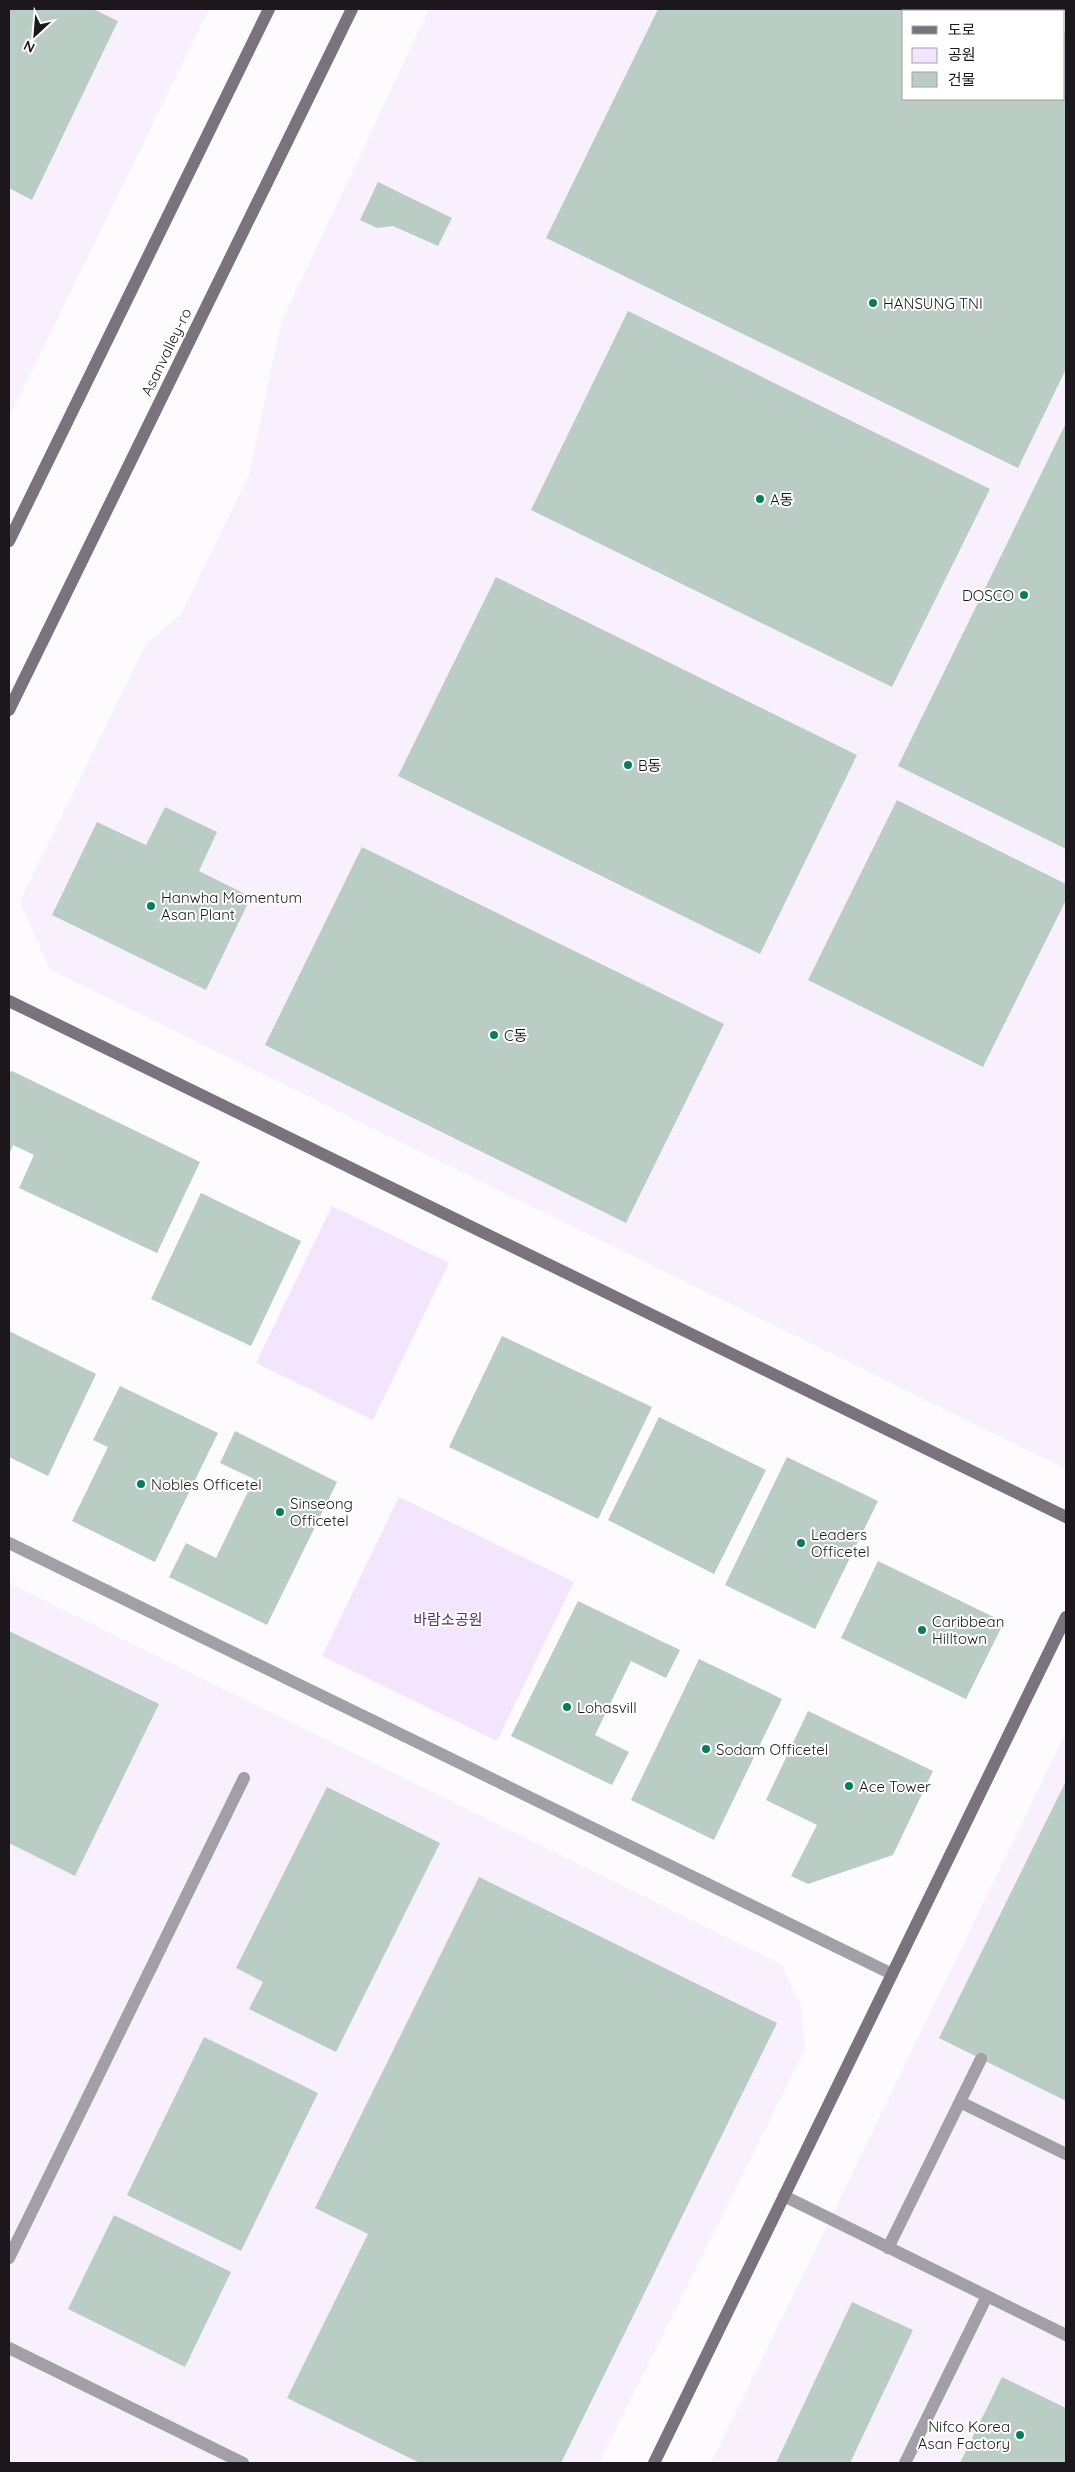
<svg xmlns="http://www.w3.org/2000/svg" width="1075" height="2472" viewBox="0 0 1075 2472" font-family="Quicksand,'Noto Sans KR',sans-serif">
<rect width="100%" height="100%" fill="#fdfbfe"/>
<path fill="#f9f0fe" fill-rule="evenodd" d="M9,9H209L9,418Z
M429,9H1066V1469L49,969L20,901L146,644L181,614L249,475L281,323ZM904,11H1064V99H904Z
M9,1583L781,1964L801,2007L805,2049L599,2463H9Z
M1066,1732V2463H711L806,2269Z"/>
<path fill="#f3e5fd" d="M332,1206L449,1263L373,1420L256,1363Z
M399,1497L574,1582L497,1741L322,1656Z"/>
<path fill="#bacdc4" d="M9,9H93L118,21L32,200L9,188Z
M658,9H1016L1022,11H904V99H1064V32L1066,33V369L1018,468L546,238Z
M378,182L452,218L438,246L393,226L377,228L360,220Z
M628,311L990,489L892,687L531,510Z
M1066,423V849L898,766Z
M496,577L857,755L760,954L398,776Z
M897,800L1066,884V900L983,1067L808,980Z
M165,807L217,832L199,871L251,897L206,990L52,915L97,822L146,845Z
M362,847L724,1024L626,1223L265,1045Z
M12,1071L200,1162L157,1253L19,1188L34,1155L13,1145L9,1155V1072Z
M201,1193L301,1241L251,1346L151,1299Z
M9,1331L96,1374L48,1476L9,1457Z
M502,1336L652,1407L598,1519L449,1447Z
M120,1386L218,1433L155,1562L72,1521L108,1447L93,1440Z
M659,1417L766,1470L714,1574L608,1520Z
M235,1431L337,1482L267,1625L169,1577L186,1543L216,1558L254,1479L220,1463Z
M787,1457L878,1501L815,1629L725,1585Z
M878,1561L1004,1622L966,1699L841,1638Z
M578,1601L680,1650L666,1678L631,1661L595,1735L629,1752L612,1785L511,1736Z
M9,1631L159,1704L75,1876L9,1843Z
M699,1659L782,1699L714,1840L631,1800Z
M808,1711L933,1771L893,1855L808,1884L791,1876L817,1825L766,1800Z
M1066,1781V2101L939,2038Z
M327,1787L440,1843L336,2052L249,2009L263,1982L236,1968Z
M479,1877L777,2023L561,2463H420L287,2398L368,2234L315,2208Z
M204,2037L318,2093L241,2251L127,2195Z
M114,2215L231,2272L185,2367L68,2309Z
M852,2302L913,2330L850,2463H776Z
M1002,2377L1066,2408V2463H960Z"/>
<g fill="none" stroke-linecap="round" stroke-linejoin="round">
<path stroke="#a39fa6" stroke-width="12" d="M960,2102L1066,2154
M784,2196L1066,2335
M888,2248L981,2059
M9,2258L244,1778
M9,2348L243,2463
M905,2463L987,2296"/>
<path stroke="#a39fa6" stroke-width="12" d="M9,1543L892,1974"/>
<path stroke="#79737d" stroke-width="12" d="M9,541L269,9
M9,710L352,9
M9,1001L1066,1517
M654,2463L1066,1617"/>
</g>
<g fill="#097c59" stroke="#fff" stroke-width="2">
<circle cx="873" cy="303" r="5"/>
<circle cx="760" cy="499" r="5"/>
<circle cx="1024" cy="595" r="5"/>
<circle cx="628" cy="765" r="5"/>
<circle cx="151" cy="906" r="5"/>
<circle cx="494" cy="1035" r="5"/>
<circle cx="141" cy="1484" r="5"/>
<circle cx="280" cy="1512" r="5"/>
<circle cx="801" cy="1543" r="5"/>
<circle cx="922" cy="1630" r="5"/>
<circle cx="567" cy="1707" r="5"/>
<circle cx="706" cy="1749" r="5"/>
<circle cx="849" cy="1786" r="5"/>
<circle cx="1020" cy="2435" r="5"/>
</g>
<g text-anchor="middle" dominant-baseline="central" stroke-width="4" stroke-linejoin="round" paint-order="stroke">
<g font-size="15" fill="#1b171d" stroke="#fff" text-anchor="start">
<text x="883" y="303">HANSUNG TNI</text>
<text x="770" y="499">A동</text>
<text x="1014" y="595" text-anchor="end">DOSCO</text>
<text x="638" y="765">B동</text>
<text x="161" y="897">Hanwha Momentum<tspan x="161" dy="17">Asan Plant</tspan></text>
<text x="504" y="1035">C동</text>
<text x="151" y="1484">Nobles Officetel</text>
<text x="290" y="1503">Sinseong<tspan x="290" dy="17">Officetel</tspan></text>
<text x="811" y="1534">Leaders<tspan x="811" dy="17">Officetel</tspan></text>
<text x="932" y="1621">Caribbean<tspan x="932" dy="17">Hilltown</tspan></text>
<text x="577" y="1707">Lohasvill</text>
<text x="716" y="1749">Sodam Officetel</text>
<text x="859" y="1786">Ace Tower</text>
<text x="1010" y="2426" text-anchor="end">Nifco Korea<tspan x="1010" dy="17">Asan Factory</tspan></text>
</g>
<g font-size="15" fill="#1b171d" stroke="#fff">
<text transform="translate(166 352) rotate(-64)">Asanvalley-ro</text>
</g>
<g font-size="15" fill="#553169" stroke="#fff">
<text x="448" y="1619">바람소공원</text>
</g>
</g>
<rect width="1075" height="2472" fill="none" stroke="#1b171d" stroke-width="20"/>
<rect x="902" y="10" width="162" height="90" fill="#ffffff" stroke="#a4a2a5"/>
<rect x="912" y="26" width="25" height="8" fill="#79737d" stroke="#a4a2a5"/>
<text x="948" y="35" font-size="15" fill="#1b171d">도로</text>
<rect x="912" y="48" width="25" height="15" fill="#f3e5fd" stroke="#a4a2a5"/>
<text x="948" y="60" font-size="15" fill="#1b171d">공원</text>
<rect x="912" y="72" width="25" height="15" fill="#bacdc4" stroke="#a4a2a5"/>
<text x="948" y="85" font-size="15" fill="#1b171d">건물</text>
<g transform="translate(35 35) rotate(206)" stroke="#ffffff" stroke-width="4" paint-order="stroke">
<path d="M0-4L9 19L0 12L-9 19Z" fill="#1b171d"/>
<text y="-8" font-size="14" font-weight="bold" text-anchor="middle" fill="#1b171d">N</text>
</g>
</svg>
